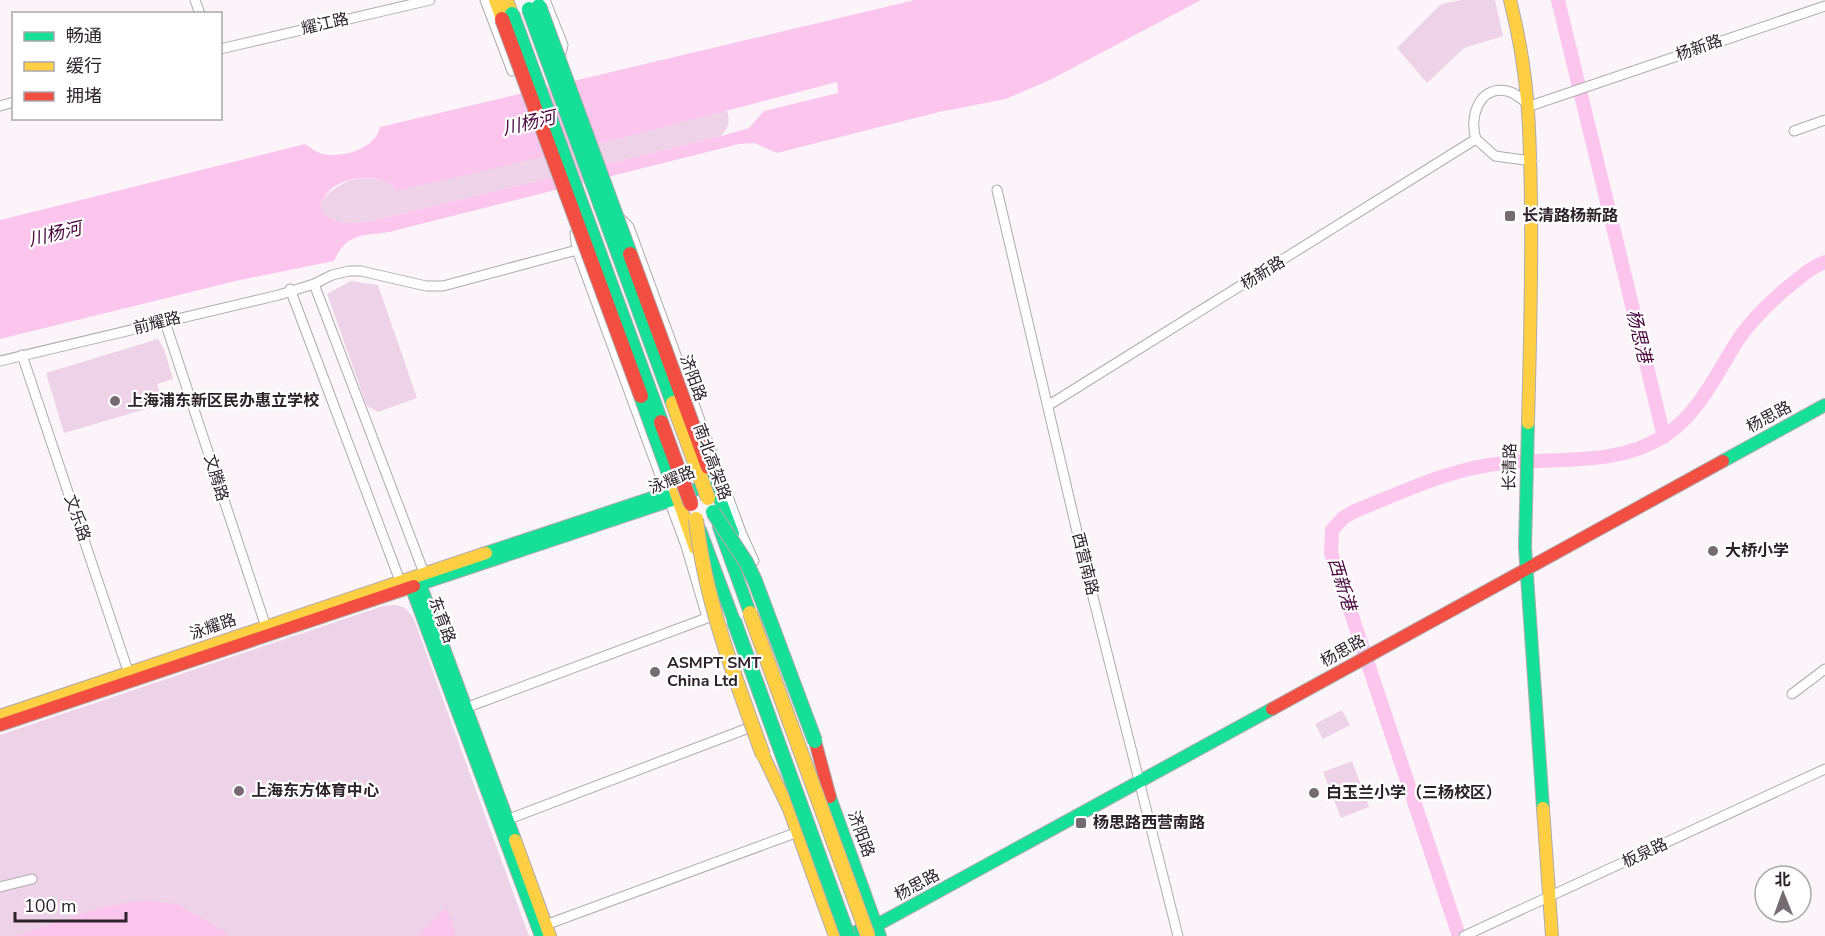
<svg xmlns="http://www.w3.org/2000/svg" width="1825" height="936" viewBox="0 0 1825 936" font-family="'Nunito Sans','Noto Sans SC',sans-serif">
<rect width="100%" height="100%" fill="#fbf5f9"/>
<path fill="#eed2e7" d="M1462,0H1495L1503,36L1464,48L1427,83L1397,48L1441,4Z
M726,109C731,120 729,127 721,136L372,221C351,223 339,227 321,212L320,204C334,183 360,172 385,182L594,145Z
M351,281L378,285L417,398L378,412L367,406L327,294Z
M158,339L164,349L173,379L157,384L163,404L64,433L46,373Z
M396,605L405,608L413,617L529,936H0V735L383,606Z
M1342,710L1350,725L1323,739L1315,724Z
M1352,761L1369,807L1341,818L1323,772Z"/>
<path fill="#fcc5ee" fill-rule="evenodd" d="M915,0H1201L1050,80L1006,99L939,112L777,153L754,143L739,144L389,232C361,236 347,233 334,261L240,280L0,339V220L305,144C310,147 316,152 322,154C342,158 376,149 380,127ZM837,82L838,93L764,111L749,128L721,136L372,221C351,223 339,227 322,212L320,204C323,199 327,193 331,189C347,176 384,172 396,191L594,145Z
M144,900L177,904L228,933L227,936H15L108,906Z
M446,907L457,936H417Z"/>
<g fill="none" stroke-linecap="round" stroke-linejoin="round">
<path stroke="#fcc5ee" stroke-width="14" d="M1558,0L1664,437
M1459,936L1331,553L1332,530L1343,518L1353,512C1402,492 1451,468 1504,463C1557,457 1616,467 1664,436C1699,414 1716,374 1738,340C1752,319 1769,303 1788,287C1801,277 1809,268 1825,262"/>
<defs>
<path id="street" d="M195,0L200,14
M485,0L512,71L524,67
M545,0L563,45L561,53L557,57
M220,49L430,0
M0,106L14,102
M1794,131L1825,120
M1532,161L1495,156L1476,139C1469,119 1478,85 1507,91C1516,93 1523,100 1530,106L1825,6
M997,190L1082,553L1178,936
M616,219H621L629,227L741,532L754,561
M583,230L575,234L577,250L686,546L706,614
M314,284L424,573
M290,289L400,581
M165,322L268,633
M22,355L130,677
M0,361L279,295L314,284L332,275L349,271H361L426,286H443L577,250
M1049,405L1476,139
M1792,694L1825,669
M460,710L707,618
M501,822L746,729
M0,887L32,879
M540,927L798,832
M1464,936L1825,769"/>
<path id="fast" d="M1528,423L1525,547L1543,808
M1723,461L1825,405
M708,467L733,534
M719,527L750,613
M700,530L734,621
M486,553L682,488
M422,577L420,584L515,840
M404,583L411,586L541,936
M414,586L678,498L711,482
M827,789L880,936
M843,936L877,925L1272,709"/>
<path id="slow" d="M495,0L502,19
M507,0L512,14
M1510,0C1529,73 1530,129 1531,204C1532,277 1530,350 1528,423
M671,479L695,548
M0,716L486,553
M763,755L788,807
M785,798L835,936
M1543,808L1552,936
M515,840L550,936"/>
<path id="jam" d="M1272,709L1723,461
M0,725L414,586
M815,741L830,797"/>
</defs>
<use href="#street" stroke="#b0aaae" stroke-width="11"/>
<use href="#fast" stroke="#b0aaae" stroke-width="14"/>
<use href="#slow" stroke="#b0aaae" stroke-width="14"/>
<use href="#jam" stroke="#b0aaae" stroke-width="14"/>
<use href="#street" stroke="#fefefe" stroke-width="9"/>
<use href="#fast" stroke="#16e098" stroke-width="12"/>
<use href="#slow" stroke="#ffcf43" stroke-width="12"/>
<use href="#jam" stroke="#f24e42" stroke-width="12"/>
<defs>
<path id="fast-bridge" d="M539,6L630,254
M529,9L673,403
M512,14L661,422
M641,396L671,479
M713,512L746,562L755,581L815,741
M734,621L848,936"/>
<path id="slow-bridge" d="M673,403L708,498
M696,519C705,602 735,677 763,755
M750,613L868,936"/>
<path id="jam-bridge" d="M502,19L641,396
M630,254L708,467
M661,422L691,504"/>
</defs>
<use href="#fast-bridge" stroke="#b0aaae" stroke-width="16" stroke-linecap="butt"/>
<use href="#slow-bridge" stroke="#b0aaae" stroke-width="16" stroke-linecap="butt"/>
<use href="#jam-bridge" stroke="#b0aaae" stroke-width="16" stroke-linecap="butt"/>
<use href="#fast-bridge" stroke="#16e098" stroke-width="14"/>
<use href="#slow-bridge" stroke="#ffcf43" stroke-width="14"/>
<use href="#jam-bridge" stroke="#f24e42" stroke-width="14"/>
</g>
<g fill="#746c72" stroke="#fff" stroke-width="2">
<rect x="1504" y="210" width="12" height="12" rx="3"/>
<circle cx="115" cy="401" r="6"/>
<circle cx="1713" cy="551" r="6"/>
<circle cx="655" cy="672" r="6"/>
<circle cx="239" cy="791" r="6"/>
<circle cx="1314" cy="793" r="6"/>
<rect x="1075" y="817" width="12" height="12" rx="3"/>
</g>
<g text-anchor="middle" dominant-baseline="central" stroke-width="4.5" stroke-linejoin="round" paint-order="stroke">
<g font-size="16" fill="#2c232a" stroke="#fff">
<text transform="translate(325 24) rotate(-13)">耀江路</text>
<text transform="translate(1699 48) rotate(-19)">杨新路</text>
<text transform="translate(1263 273) rotate(-32)">杨新路</text>
<text transform="translate(157 323) rotate(-14)">前耀路</text>
<text transform="translate(693 378) rotate(70)">济阳路</text>
<text transform="translate(1769 417) rotate(-28)">杨思路</text>
<text transform="translate(712 462) rotate(70)">南北高架路</text>
<text transform="translate(1510 467) rotate(-89)">长清路</text>
<text transform="translate(216 478) rotate(73)">文腾路</text>
<text transform="translate(672 480) rotate(-22)">泳耀路</text>
<text transform="translate(77 518) rotate(71)">文乐路</text>
<text transform="translate(1085 564) rotate(76)">西营南路</text>
<text transform="translate(442 620) rotate(70)">东育路</text>
<text transform="translate(213 627) rotate(-19)">泳耀路</text>
<text transform="translate(1343 651) rotate(-29)">杨思路</text>
<text transform="translate(861 834) rotate(70)">济阳路</text>
<text transform="translate(1645 853) rotate(-25)">板泉路</text>
<text transform="translate(917 885) rotate(-28)">杨思路</text>
</g>
<g font-size="16" font-weight="bold" fill="#2c232a" stroke="#fff" text-anchor="start">
<text x="1522" y="216">长清路杨新路</text>
<text x="127" y="401">上海浦东新区民办惠立学校</text>
<text x="1725" y="551">大桥小学</text>
<text x="667" y="663">ASMPT SMT<tspan x="667" dy="18">China Ltd</tspan></text>
<text x="251" y="791">上海东方体育中心</text>
<text x="1326" y="793">白玉兰小学（三杨校区）</text>
<text x="1093" y="823">杨思路西营南路</text>
</g>
<g font-size="18" font-style="italic" fill="#48053e" stroke="#fff">
<text transform="translate(529 123) rotate(-13)">川杨河</text>
<text transform="translate(55 234) rotate(-13)">川杨河</text>
<text transform="translate(1639 336) rotate(76)">杨思港</text>
<text transform="translate(1342 584) rotate(73)">西新港</text>
</g>
</g>
<rect x="12" y="12" width="210" height="108" fill="#ffffff" stroke="#aba7aa" stroke-width="1.5"/>
<rect x="24" y="32" width="30" height="9" fill="#16e098" stroke="#aba7aa" stroke-width="1.5"/>
<text x="66" y="42" font-size="18" fill="#2c232a">畅通</text>
<rect x="24" y="62" width="30" height="9" fill="#ffcf43" stroke="#aba7aa" stroke-width="1.5"/>
<text x="66" y="72" font-size="18" fill="#2c232a">缓行</text>
<rect x="24" y="92" width="30" height="9" fill="#f24e42" stroke="#aba7aa" stroke-width="1.5"/>
<text x="66" y="102" font-size="18" fill="#2c232a">拥堵</text>
<g transform="translate(1783 894) rotate(359)"><circle r="28" fill="#ffffff" stroke="#aba7aa" stroke-width="1.5"/>
<path d="M0-4.5L10 22L0 15L-10 22Z" fill="#746c72"/>
<text y="-9" font-size="16" font-weight="bold" text-anchor="middle" fill="#2c232a">北</text>
</g>
<path d="M15 912v9h111v-9" fill="none" stroke="#2c232a" stroke-width="3"/>
<text x="24" y="912" font-size="18" fill="#2c232a" stroke="#ffffff" stroke-width="4.5" paint-order="stroke">100 m</text>
</svg>
